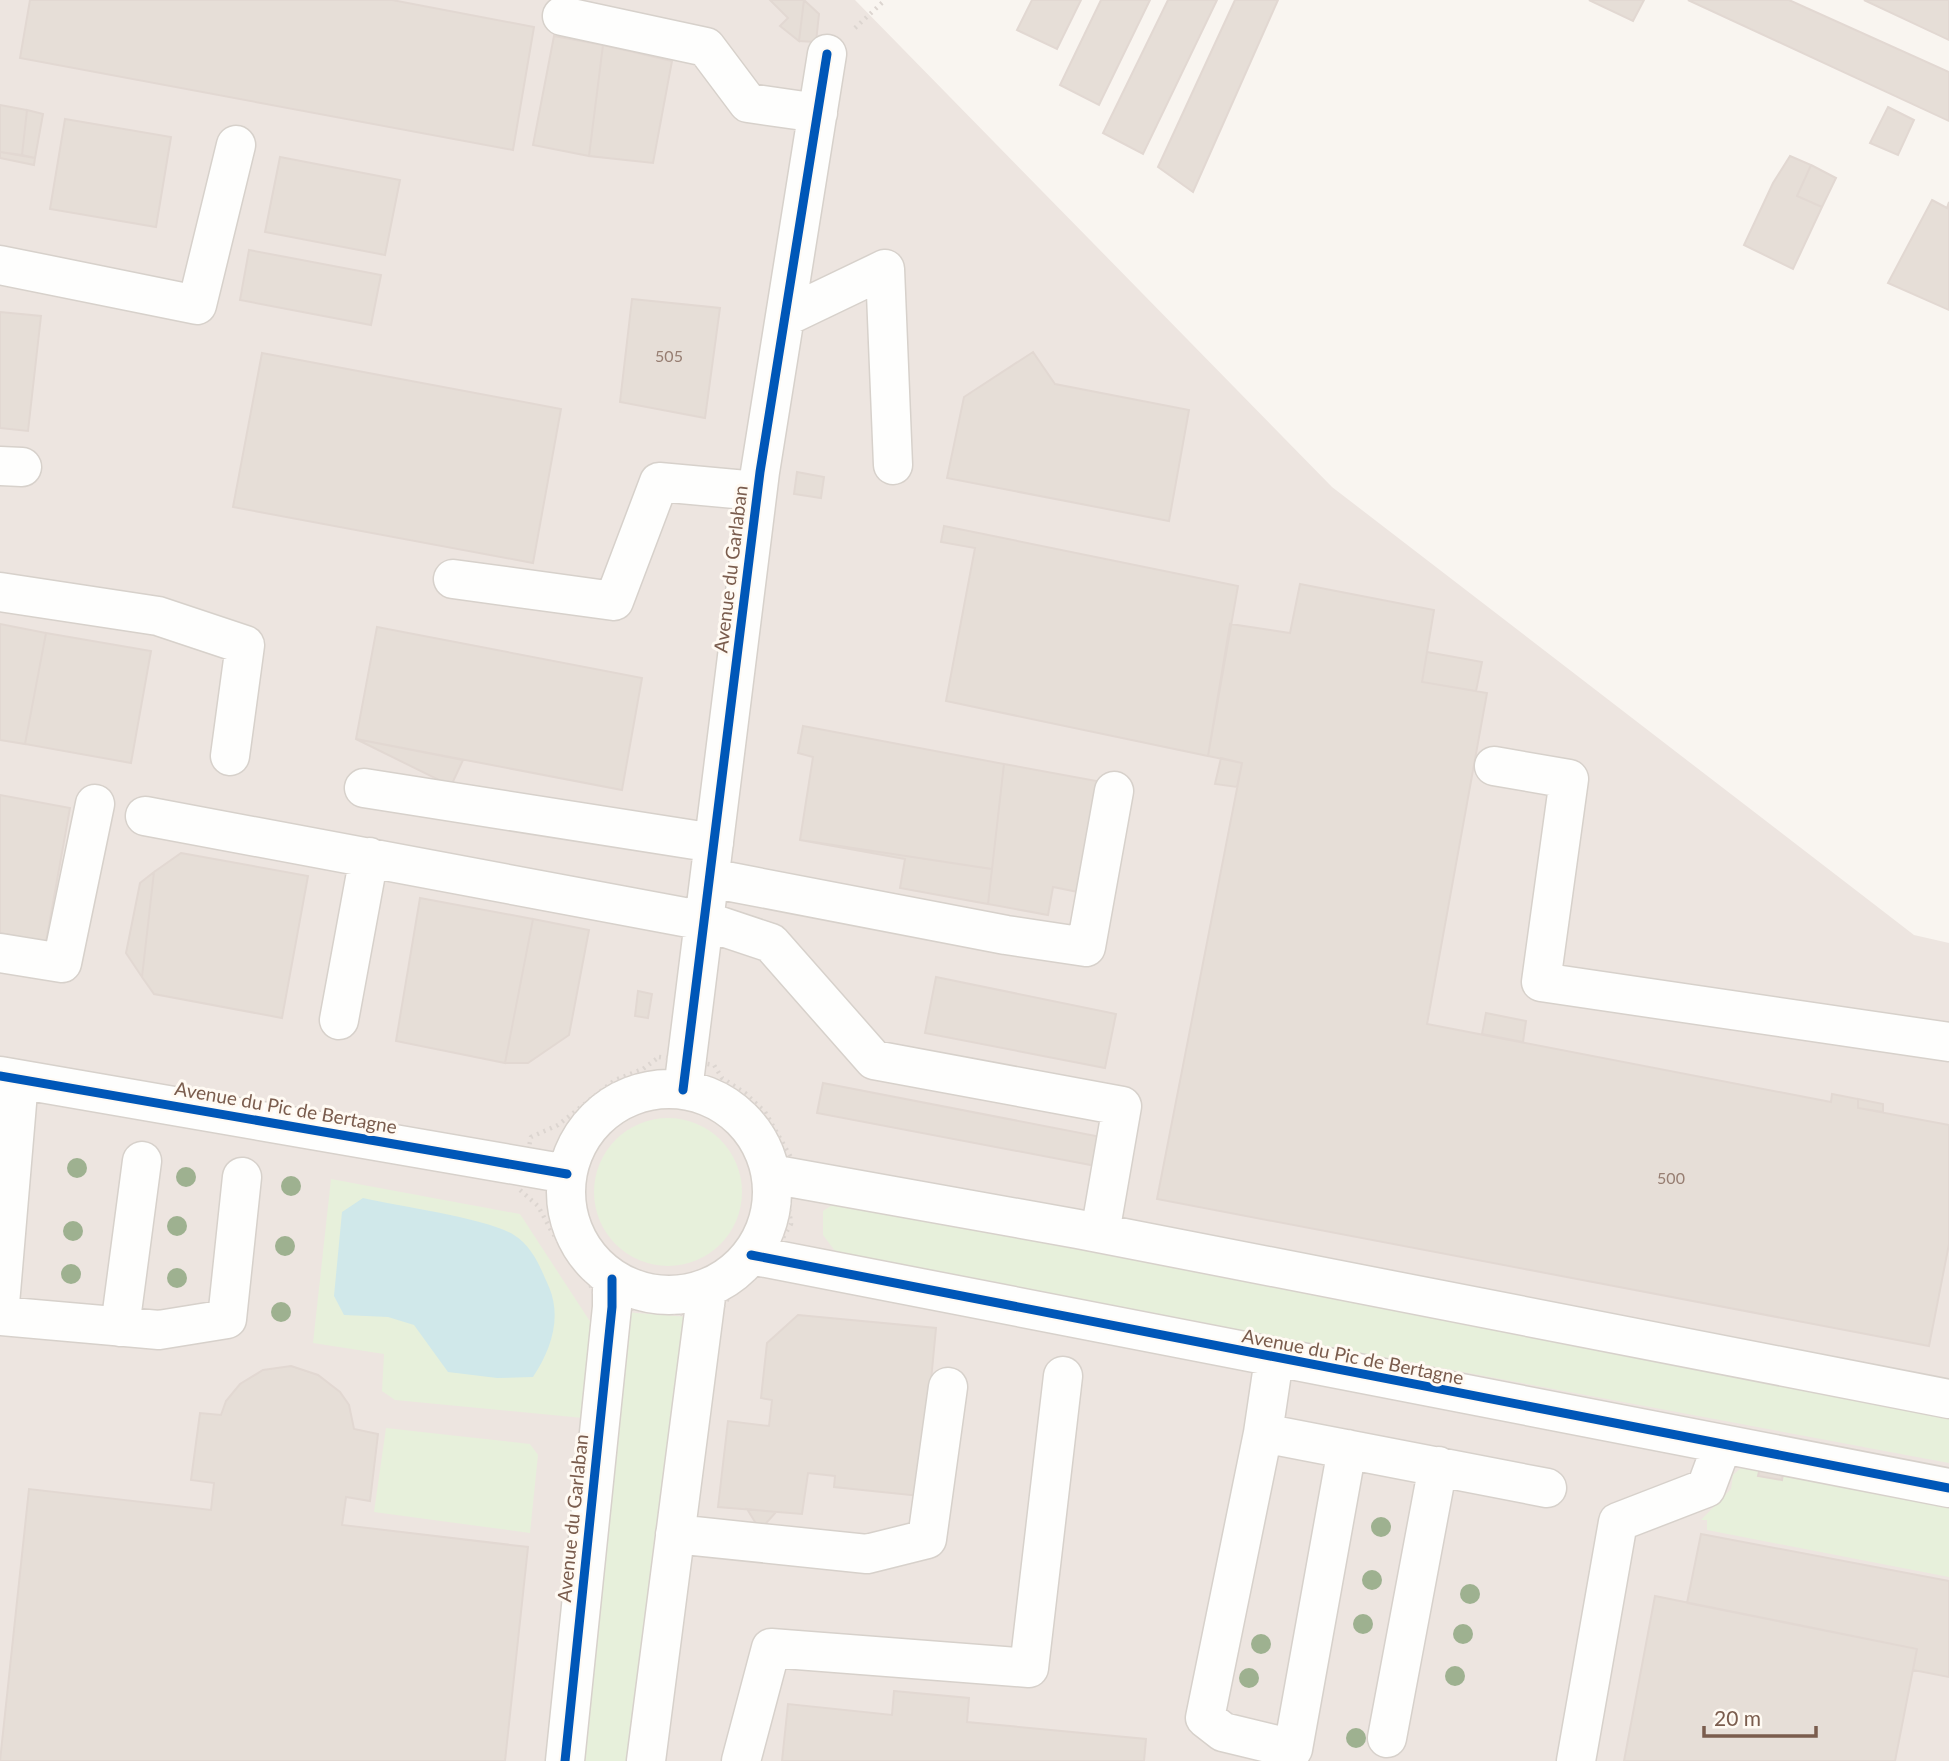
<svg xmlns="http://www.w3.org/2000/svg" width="1949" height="1761" viewBox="0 0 1949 1761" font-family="Lato,sans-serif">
<rect width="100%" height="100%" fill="#f9f5f0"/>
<path fill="#ede5e0" d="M0,0H855L1332,487L1914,935L1949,943V1761H0Z"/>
<path fill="#e7f0db" d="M594 1192a74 74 0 1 1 148 0a74 74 0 1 1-148 0Z
M331,1179L520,1214L593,1326L583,1418L395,1400L382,1391L384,1354L313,1343Z
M837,1202L1949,1407V1463L838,1255L823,1235V1211Z
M624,1312L689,1317L641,1761H578Z
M386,1428L530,1444L538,1455L530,1533L374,1512Z
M1743,1466L1949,1501V1577L1707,1530V1520H1701L1731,1489L1733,1475Z"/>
<path fill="#d0e8ea" d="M363,1198C397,1206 487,1218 514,1235C533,1247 540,1267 549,1287C562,1318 551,1350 533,1377L497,1378L448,1372L414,1325L388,1317L344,1315L334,1296L342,1212Z"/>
<path fill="#e6ded7" stroke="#e2d8d2" stroke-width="2" d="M30,0H392L534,27L513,150L20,58Z
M770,0H804L799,41L780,26L788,18Z
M804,0L819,14L816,42L799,41Z
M1032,0H1081L1057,49L1017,30Z
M1101,0H1150L1099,105L1060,85Z
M1168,0H1217L1143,154L1103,133Z
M1235,0H1278L1193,192L1158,167Z
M1589,0H1644L1633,21Z
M1688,0H1789L1949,72V121Z
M1864,0H1949V40Z
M554,36L603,45L589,156L533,145Z
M603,45L672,61L653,163L589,156Z
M0,105L27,110L22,155L0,152Z
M1888,107L1914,120L1898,155L1870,143Z
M27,110L43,114L35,158L22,155Z
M65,119L171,137L156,227L50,209Z
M0,152L35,158L34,165L0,158Z
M1790,156L1811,165L1797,196L1822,207L1793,269L1744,245L1773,183Z
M280,157L400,180L385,255L265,232Z
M1811,165L1836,178L1822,207L1797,196Z
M1932,200L1947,208L1949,202V310L1888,283Z
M249,250L381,275L371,325L240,300Z
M632,299L720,308L705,418L620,402Z
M0,312L41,316L28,431L0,428Z
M1033,352L1055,384L1189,410L1169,521L947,478L964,397Z
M262,353L561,409L533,563L233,507Z
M797,472L824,477L821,498L794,494Z
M944,526L1238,586L1208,756L946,701L975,548L941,542Z
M1300,584L1434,610L1422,682L1487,693L1427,1024L1831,1102L1832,1094L1858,1099V1108L1949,1125V1244L1929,1346L1157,1199L1242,763L1208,756L1230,624L1290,633Z
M0,624L46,633L25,744L0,740Z
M377,627L642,678L622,790L356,739Z
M46,633L151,651L131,763L25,744Z
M1427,652L1482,662L1476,691L1422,682Z
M803,726L1004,764L992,869L800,840L813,757L798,753Z
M356,739L463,760L451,786Z
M1221,758L1242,763L1237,787L1215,784Z
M1004,764L1102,782L1083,893L1053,887L1048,915L988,904Z
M0,795L70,808L46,942L0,933Z
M800,840L992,869L988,904L900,888L905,859Z
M181,853L308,876L282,1018L154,994L142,977L154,872Z
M154,872L142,977L126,953L140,883Z
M420,898L533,919L505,1063L396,1041Z
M533,919L589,930L569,1035L528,1063H505Z
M936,977L1116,1014L1105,1068L925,1033Z
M638,991L652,994L648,1018L635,1016Z
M1486,1013L1526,1021L1523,1042L1482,1034Z
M823,1083L1101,1137L1096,1166L817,1113Z
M1858,1099L1883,1104V1112L1858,1108Z
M798,1315L936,1328L920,1496L834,1487L835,1476L808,1473L802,1514L718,1507L728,1421L769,1426L772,1400L761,1398L767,1343Z
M291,1366L318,1375L340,1392L349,1405L354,1429L378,1434L370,1501L346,1497L342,1525L528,1547L505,1761H0L29,1489L211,1510L214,1483L191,1480L200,1413L221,1415L226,1401L240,1384L263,1370Z
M1761,1463L1784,1468L1782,1480L1758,1476Z
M747,1509L776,1512L760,1530Z
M1701,1534L1949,1581V1677L1913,1670L1917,1649L1687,1603Z
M1655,1596L1917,1649L1895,1761H1624Z
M894,1691L969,1698L967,1722L1146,1739L1144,1761H782L788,1704L892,1715Z"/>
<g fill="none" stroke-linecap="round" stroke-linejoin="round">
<defs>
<path id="minor" d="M562,16L706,47L748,103L818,113
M0,265L197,305L236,145
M785,317L885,269L893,465
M0,466L22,467
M453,579L614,601L659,482L757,491
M0,592L158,616L245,645L230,756
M1494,766L1569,779L1541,982L1949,1042
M364,788L714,843
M145,816L705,921L771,943L874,1060L1122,1106L1100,1233
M710,878L1006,935L1086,947L1114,791
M0,953L62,963L95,804
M339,1020L369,857
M0,1076L567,1174
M566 1192a103 103 0 1 1 206 0a103 103 0 1 1-206 0Z
M683,1090L760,472L827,54
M771,1174L1078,1229L1949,1399
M751,1255L1949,1488
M0,1304L19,1080
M0,1316L159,1330L227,1319L242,1177
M120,1327L142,1161
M1274,1359L1263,1433L1547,1488
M1263,1433L1205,1718L1223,1732L1293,1749L1347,1449
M675,1534L867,1554L927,1539L948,1387
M1387,1738L1438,1466
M565,1761L612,1307V1279
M646,1761L707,1289
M741,1761L771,1648L1029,1668L1063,1376
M1576,1761L1618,1522L1706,1488L1722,1445"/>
</defs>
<use href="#minor" stroke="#d7d1cb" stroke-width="41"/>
<path stroke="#dcd5d0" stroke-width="4.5" stroke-dasharray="2 5" stroke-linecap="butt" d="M855,28L885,0
M659,1057L714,1065L722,1078L745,1093L765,1112L793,1161L789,1208L791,1224L777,1248L770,1272C743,1279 729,1291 718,1317L597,1305L593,1289L552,1232L538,1206L520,1190L531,1137L558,1125L615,1080L643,1069Z"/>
<use href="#minor" stroke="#fefefd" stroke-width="38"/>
<defs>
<path id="cycleway" d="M0,1076L567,1174
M683,1090L760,472L827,54
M751,1255L1949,1488
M565,1761L612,1307V1279"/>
</defs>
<use href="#cycleway" stroke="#fffaf3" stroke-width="13"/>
<use href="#cycleway" stroke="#0057b8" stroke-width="9"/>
</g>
<g fill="#9eb190">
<circle cx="77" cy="1168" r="10"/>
<circle cx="186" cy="1177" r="10"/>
<circle cx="291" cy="1186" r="10"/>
<circle cx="177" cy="1226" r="10"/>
<circle cx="73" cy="1231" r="10"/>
<circle cx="285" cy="1246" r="10"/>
<circle cx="71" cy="1274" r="10"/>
<circle cx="177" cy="1278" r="10"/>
<circle cx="281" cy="1312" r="10"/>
<circle cx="1381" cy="1527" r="10"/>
<circle cx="1372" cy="1580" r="10"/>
<circle cx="1470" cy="1594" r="10"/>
<circle cx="1363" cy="1624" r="10"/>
<circle cx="1463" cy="1634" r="10"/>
<circle cx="1261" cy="1644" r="10"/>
<circle cx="1455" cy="1676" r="10"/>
<circle cx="1249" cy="1678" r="10"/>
<circle cx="1356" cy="1738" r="10"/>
</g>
<g text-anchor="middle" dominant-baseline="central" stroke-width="6" stroke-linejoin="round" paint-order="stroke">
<g font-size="16" fill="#977e72">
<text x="669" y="355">505</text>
<text x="1671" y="1177">500</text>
</g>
<g font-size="19" fill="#7a5c4d" stroke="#fffaf3">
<text transform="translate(730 569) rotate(-83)">Avenue du Garlaban</text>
<text transform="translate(286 1107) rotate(10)">Avenue du Pic de Bertagne</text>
<text transform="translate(1353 1356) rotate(11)">Avenue du Pic de Bertagne</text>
<text transform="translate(572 1518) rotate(-84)">Avenue du Garlaban</text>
</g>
</g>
<path d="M1704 1726v10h112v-10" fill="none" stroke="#7a5c4d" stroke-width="3.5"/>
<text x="1714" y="1726" font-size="21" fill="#7a5c4d" stroke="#fffaf3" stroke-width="5" paint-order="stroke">20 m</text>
</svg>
